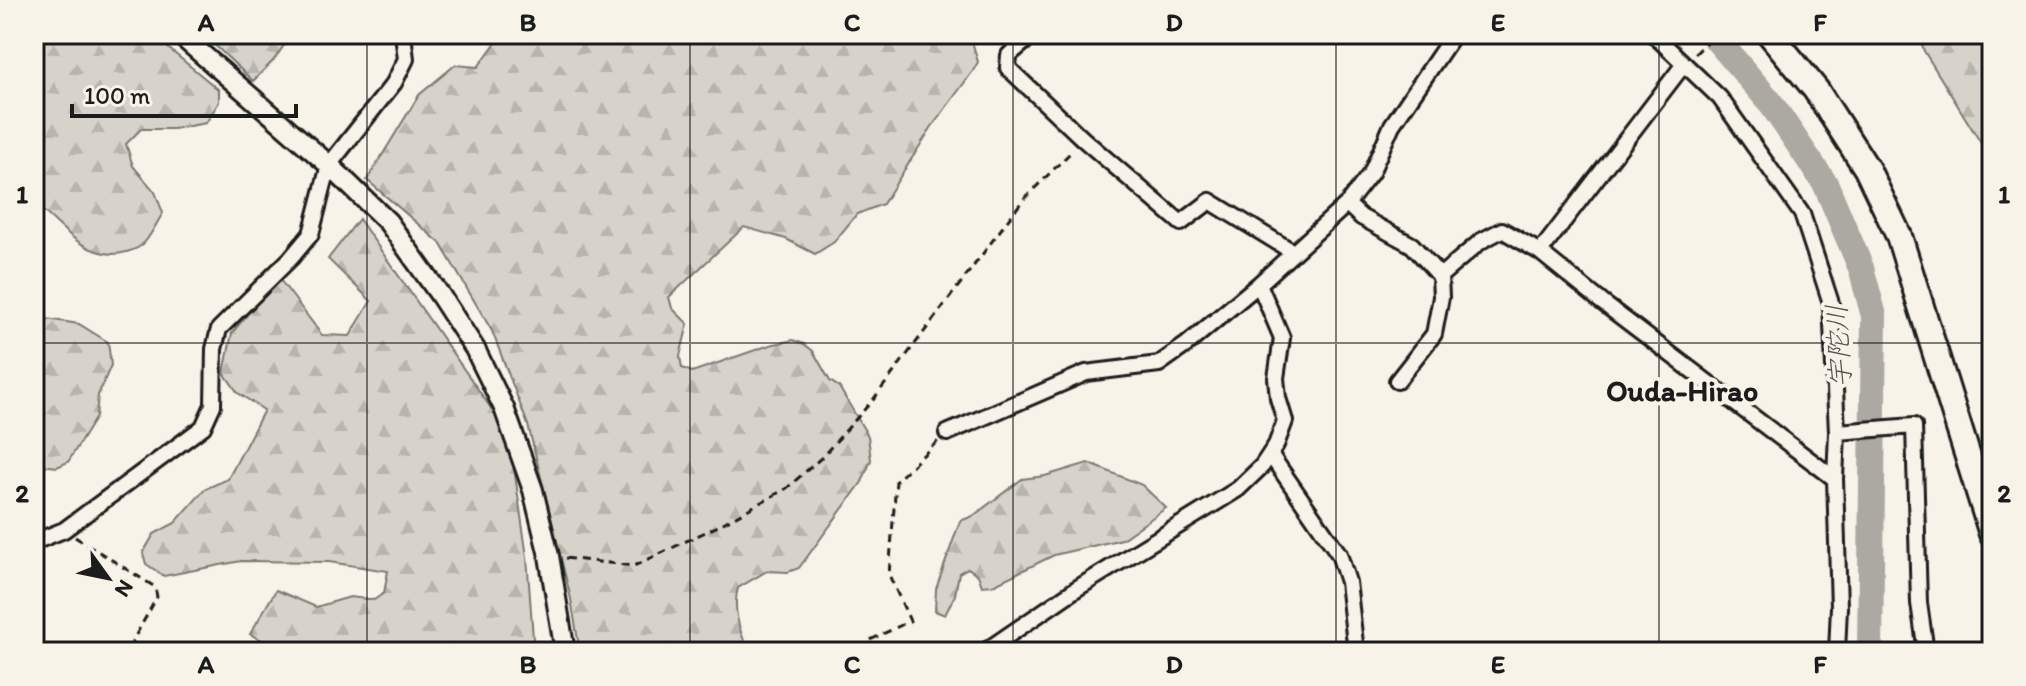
<svg xmlns="http://www.w3.org/2000/svg" width="2026" height="686" viewBox="0 0 2026 686" font-family="Itim,'Klee One',sans-serif">
<defs>
<pattern id="forest-firs" width="22" height="20" patternUnits="userSpaceOnUse" patternTransform="scale(2)"><rect width="22" height="20" fill="#d7d3cb"/><path d="M5 1l3.5 6h-7zM16 11l3.5 6h-7z" fill="#b8b5ae"/></pattern>
</defs>
<rect width="100%" height="100%" fill="#f7f3e8"/>
<filter id="ink" filterUnits="userSpaceOnUse"><feTurbulence type="fractalNoise" baseFrequency=".0125" numOctaves="2"/><feDisplacementMap in="SourceGraphic" scale="16" xChannelSelector="R" yChannelSelector="G"/><feConvolveMatrix kernelMatrix="1 2 1 2 8 2 1 2 1" color-interpolation-filters="sRGB"/></filter>
<g filter="url(#ink)">
<path fill="url(#forest-firs)" stroke="#7a7874" stroke-width="2" d="M34,34H151L219,90V102L206,123L173,129H141L126,144L133,166L155,192L163,213C157,222 150,238 142,245C134,251 121,254 112,254C77,252 60,222 34,204Z
M203,34H292L273,61L253,81Z
M502,34H970L978,62L973,71L931,128L883,204L857,214L834,242L815,254L786,239L744,227L669,297L672,308L688,324L680,356L682,368L692,372L770,345L793,340L804,344L813,351L830,381L839,387L868,436L871,460L862,482L799,568L788,572L767,571L738,588C732,609 740,633 749,652H580L571,599L528,425L492,331L440,243L367,180L419,95L455,65L478,67Z
M1919,34H1992V161L1924,51Z
M359,219L509,434L527,557L534,652H284L250,634L276,590L316,607L350,597L374,600L384,593L388,571L329,562L241,561L164,576L146,564L143,553L154,534L175,523L205,489L228,479L264,410L238,393L224,373L232,333L278,277L322,335L350,336L371,301L328,259Z
M34,317L79,324L108,342L111,365L98,395L96,417L68,462L57,467L34,464Z
M1088,463L1142,485L1166,508L1122,539L1054,555L993,585L982,586L978,575L968,568L959,573L955,595L945,615L935,611L936,589L960,521L973,516L1022,479L1045,476Z"/>
<g fill="none" stroke-linecap="round" stroke-linejoin="round">
<path stroke="#aca9a2" stroke-width="26" d="M1712,34L1770,102L1826,185L1861,268L1874,316L1870,652"/>
<defs>
<path id="street" d="M1034,34L1009,55L1008,68L1083,139L1181,223L1210,201L1293,252
M1653,34L1720,98L1802,214L1831,303L1837,432L1835,479L1839,607L1837,652
M1347,204L1361,217L1412,245L1440,276L1481,241L1502,230L1540,252L1603,303L1835,479
M1540,252L1684,64
M1397,381L1434,334L1441,297L1440,276
M1837,432L1914,426L1919,603L1926,652
M947,433L1086,373L1159,364L1186,345L1259,284L1347,204L1371,173L1392,125L1454,34
M1270,454L1339,554L1348,582L1356,652
M34,542L64,530L203,427L213,405L214,349L219,329L291,258L311,234L329,165L394,83L406,59L403,34
M984,652L1076,589L1222,499L1238,489L1262,466L1276,445L1285,421L1278,398L1276,378L1282,338L1259,284"/>
<path id="secondary" d="M179,34L329,165L388,222L440,295L475,349L504,408L533,490L549,556L565,652"/>
<path id="highway" d="M1770,34L1816,90L1867,169L1899,236L1992,534"/>
</defs>
<use href="#street" stroke="#1c1c1c" stroke-width="20"/>
<use href="#secondary" stroke="#1c1c1c" stroke-width="24"/>
<use href="#highway" stroke="#1c1c1c" stroke-width="30"/>
<path stroke="#1c1c1c" stroke-width="3" stroke-dasharray="8 6" stroke-linecap="butt" d="M1695,54L1715,34
M75,537L155,587L157,597L132,642L144,652
M565,558L634,566L716,527L787,488L822,457L873,400L1023,200L1072,151
M125,652L132,642
M869,652L868,641L910,621L889,575L896,481L938,441"/>
<use href="#street" stroke="#f7f3e8" stroke-width="14"/>
<use href="#secondary" stroke="#f7f3e8" stroke-width="18"/>
<use href="#highway" stroke="#f7f3e8" stroke-width="24"/>
</g>
</g>
<path fill="none" stroke="#1c1c1c" stroke-width="2" stroke-opacity="0.55" d="M367,34V652M690,34V652M1013,34V652M1336,34V652M1659,34V652M34,343H1992"/>
<g text-anchor="middle" dominant-baseline="central" stroke-width="8" stroke-linejoin="round" paint-order="stroke">
<g font-size="28" font-style="italic" fill="#565452" stroke="#f7f3e8">
<text transform="translate(1838 346) rotate(-93)">宇陀川</text>
</g>
<g font-size="30" font-weight="bold" fill="#1c1c1c" stroke="#f7f3e8">
<text x="1682" y="390">Ouda-Hirao</text>
</g>
</g>
<rect width="2026" height="686" fill="none" stroke="#f7f3e8" stroke-width="88"/>
<g transform="translate(108 578) rotate(123)" stroke="#f7f3e8" stroke-width="6" paint-order="stroke">
<path d="M0-6L14 30L0 20L-14 30Z" fill="#1c1c1c"/>
<text y="-12" font-size="22" font-weight="bold" text-anchor="middle" fill="#1c1c1c">N</text>
</g>
<path d="M72 104v12h224v-12" fill="none" stroke="#1c1c1c" stroke-width="4"/>
<text x="84" y="104" font-size="24" fill="#1c1c1c" stroke="#f7f3e8" stroke-width="6" paint-order="stroke">100 m</text>
<rect x="44" y="44" width="1938" height="598" fill="none" stroke="#1c1c1c" stroke-width="3"/>
<g font-size="26" text-anchor="middle" font-weight="bold" fill="#1c1c1c">
<text x="206" y="31">A</text>
<text x="528" y="31">B</text>
<text x="852" y="31">C</text>
<text x="1174" y="31">D</text>
<text x="1498" y="31">E</text>
<text x="1820" y="31">F</text>
<text x="22" y="203">1</text>
<text x="2004" y="203">1</text>
<text x="22" y="502">2</text>
<text x="2004" y="502">2</text>
<text x="206" y="673">A</text>
<text x="528" y="673">B</text>
<text x="852" y="673">C</text>
<text x="1174" y="673">D</text>
<text x="1498" y="673">E</text>
<text x="1820" y="673">F</text>
</g>
</svg>
